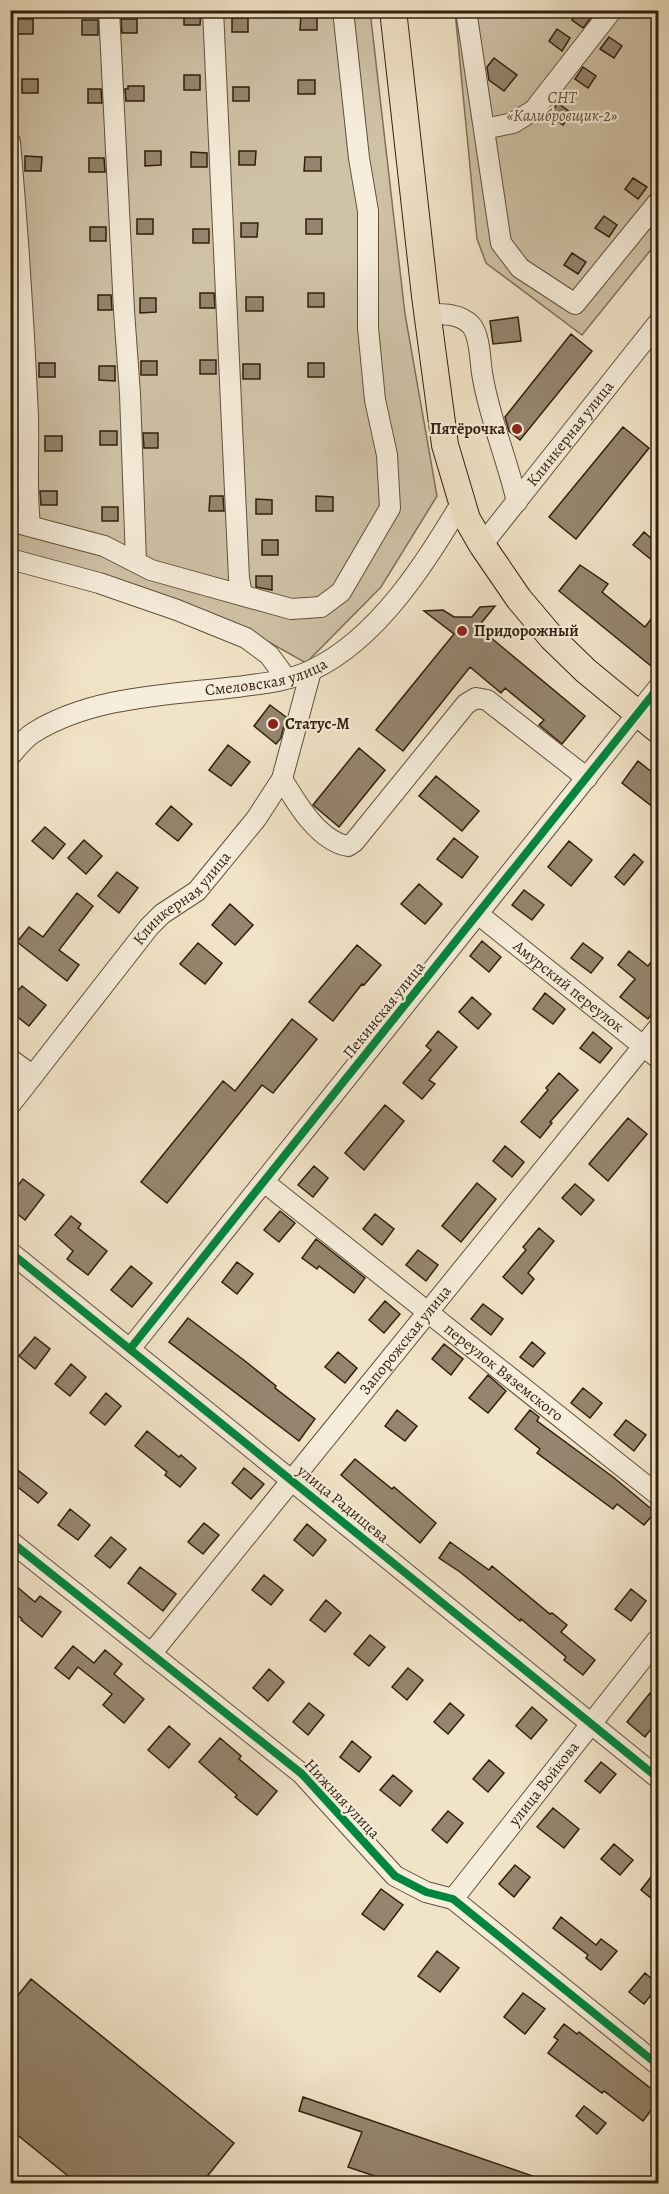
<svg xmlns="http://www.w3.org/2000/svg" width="669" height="2194" viewBox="0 0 669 2194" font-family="Alegreya,serif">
<rect width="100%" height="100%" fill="#f1e3c7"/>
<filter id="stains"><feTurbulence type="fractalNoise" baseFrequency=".00333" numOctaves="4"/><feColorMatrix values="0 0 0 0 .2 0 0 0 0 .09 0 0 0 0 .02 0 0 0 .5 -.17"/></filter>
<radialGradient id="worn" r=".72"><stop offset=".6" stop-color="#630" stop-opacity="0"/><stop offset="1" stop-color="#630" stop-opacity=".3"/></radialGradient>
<path fill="#d0c2a7" stroke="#80705a" stroke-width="1.5" d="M10,11H370L405,314L437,496L381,587L306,663L251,632L11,553Z
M455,11H658V241L582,335L486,263L477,239Z"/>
<path fill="#95856e" stroke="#311f0d" stroke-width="1.5" d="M184,10H201L200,25H184Z
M578,10H583L592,16L583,28L572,20Z
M301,15H317V30H300Z
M232,18H248V32H232Z
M16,19H33V34H16Z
M121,19H137V33H122Z
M82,20H98V35H82Z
M557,29L570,38L562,51L549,41Z
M609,37L622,46L614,58L600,49Z
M494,58L517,75L504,91L489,80L487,67Z
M583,67L596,76L588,88L575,79Z
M184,75H200V90H184Z
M22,79H38V93H22Z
M298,80H315V94H298Z
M128,86H144V101H126L125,89H128Z
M233,87H249V101H233Z
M88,89H101L102,103H88Z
M558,103L571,113L563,125L549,115Z
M145,151H161V165L145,166Z
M239,151H256L255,165H239Z
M191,152L207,153V167H191Z
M25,156L42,157L41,171H25Z
M305,157H321V171H304Z
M89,158H104L105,172H89Z
M633,178L647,187L638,199L625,189Z
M604,216L617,225L609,237L595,228Z
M137,219H153V234H137Z
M306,219H322V234H306Z
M241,223H258L257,237H241Z
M90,227H106V241H90Z
M193,229H209V243H193Z
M572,253L586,262L578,274L564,265Z
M200,293H214L215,308H200Z
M308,293H324V307H308Z
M98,295H111L112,310H98Z
M246,297H263V311H246Z
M140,298H156V312L140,313Z
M518,317L521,341L493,344L490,321Z
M571,334L592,351L520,440L509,431L505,417Z
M200,360H216V374H200Z
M141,361H157V375H141Z
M39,363H55V377H39Z
M308,363H324V377H308Z
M243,364H260V379H243Z
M99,366H115V381L99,380Z
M623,427L649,448L576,539L549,517Z
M100,431H117V445H100Z
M143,433H158V448H144Z
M45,436H62V451H45Z
M40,491H57V505H41Z
M210,496H223L224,511H209Z
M316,496L333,497V511H316Z
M256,499L272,500V514H256Z
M102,507H118V521H102Z
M644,532L658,544V565L633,545Z
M262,540H278V555H262Z
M580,565L608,584L602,592L645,627L651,619L658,625V656L651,666L559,591Z
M256,576H272V590L256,587Z
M495,606L478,627L585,716L562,744L539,725L544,720L505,688L501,693L470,667L403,751L376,730L454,634L424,611L443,610L454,617H472L480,607Z
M270,705L286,717L281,738L276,744L254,726Z
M228,745L250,762L231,786L209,770Z
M359,748L385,770L339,827L313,805Z
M638,761L658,777V811L622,783Z
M436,776L479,811L462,831L419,796Z
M171,806L192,824L178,841L156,824Z
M45,827L65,844L53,859L32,841Z
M454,838L478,857L462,878L437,859Z
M84,840L102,856L86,874L68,858Z
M569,841L592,860L571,886L548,867Z
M634,854L643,862L624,885L615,877Z
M117,872L138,888L119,913L98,896Z
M419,884L442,904L425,924L401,904Z
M524,890L544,905L532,920L512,905Z
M77,893L93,906L59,950L79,965L67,981L17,942L29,927L43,937Z
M230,904L253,925L235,945L212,925Z
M482,941L501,957L489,972L470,956Z
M198,943L222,963L205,984L180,964Z
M583,943L603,958L591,973L571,958Z
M357,945L381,965L364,985L362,984L333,1021L309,1002Z
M629,951L648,966L658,953V1005L648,1019L620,997L635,979L618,965Z
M22,986L46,1005L29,1026L10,1011V1000Z
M545,993L565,1009L553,1024L533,1009Z
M472,997L491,1014L478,1029L459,1012Z
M292,1019L317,1039L273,1093L262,1085L167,1203L141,1182L223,1081L235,1091Z
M438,1031L457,1047L429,1080L435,1084L422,1099L403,1083L431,1050L426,1046Z
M593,1032L612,1048L600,1063L580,1048Z
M559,1073L578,1090L550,1122L552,1123L540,1138L521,1122L548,1090L546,1088Z
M385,1105L404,1121L364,1170L345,1153Z
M628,1118L647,1134L608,1181L589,1164Z
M505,1146L524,1162L512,1177L493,1161Z
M314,1166L328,1178L313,1197L298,1185Z
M23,1179L44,1195L25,1220L10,1208V1195Z
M477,1183L496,1199L461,1242L442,1226Z
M575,1184L594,1200L581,1215L562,1198Z
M280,1211L295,1223L279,1242L264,1230Z
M375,1214L394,1229L382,1245L363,1229Z
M71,1216L81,1224L78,1228L107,1251L88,1275L67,1259L73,1251L55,1235Z
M539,1228L554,1241L528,1273L534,1279L522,1294L503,1277L526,1250L523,1247Z
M316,1239L365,1278L354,1293L319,1266L317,1269L302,1258Z
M418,1250L438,1265L426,1281L406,1265Z
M237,1262L253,1274L237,1294L222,1282Z
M131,1266L152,1283L132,1307L111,1290Z
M385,1301L400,1314L384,1333L369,1320Z
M483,1304L503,1319L491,1335L471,1319Z
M188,1318L245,1361L276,1386L275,1388L315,1419L299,1441L169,1342Z
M35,1337L50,1349L35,1369L19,1356Z
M532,1342L545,1353L533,1367L520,1357Z
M444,1344L463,1359L451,1375L432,1359Z
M338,1352L357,1368L345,1383L325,1367Z
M71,1364L86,1377L70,1396L55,1384Z
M488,1375L506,1391L488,1413L469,1398Z
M583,1388L602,1403L590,1418L571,1403Z
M106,1393L121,1406L105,1425L90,1413Z
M397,1410L417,1426L405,1441L385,1426Z
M530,1410L539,1417L537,1421L613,1477L655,1512L644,1525L617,1504L613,1509L537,1453L540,1449L515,1429Z
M626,1420L646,1435L634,1451L614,1435Z
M147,1431L179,1457L181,1455L196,1468L180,1487L165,1475L167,1472L135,1446Z
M355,1459L392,1489L394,1487L436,1523L420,1543L341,1475Z
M10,1464L47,1493L38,1503L10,1481Z
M244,1468L264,1484L251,1499L232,1483Z
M70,1509L90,1525L78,1540L58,1525Z
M204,1523L219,1535L203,1554L188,1542Z
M307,1524L326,1540L313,1556L294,1540Z
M111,1537L126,1549L110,1568L95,1556Z
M450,1542L489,1570L492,1566L550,1614L552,1613L567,1625L561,1632L595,1660L583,1675L564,1660L566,1657L521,1619L520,1621L460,1572L439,1558Z
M140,1567L176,1594L163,1611L128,1583Z
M264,1575L283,1590L271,1605L252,1590Z
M10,1581L35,1602L40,1596L61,1612L42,1637L21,1620L22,1619L10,1609Z
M631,1589L646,1601L631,1621L615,1609Z
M326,1600L341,1613L325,1632L310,1620Z
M370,1635L385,1647L369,1666L354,1654Z
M73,1646L94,1663L105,1650L122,1664L114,1674L144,1699L124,1723L103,1705L112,1694L78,1667L69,1679L55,1668Z
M408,1668L423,1680L407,1700L392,1687Z
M269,1669L284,1682L268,1701L253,1688Z
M650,1693L658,1700V1709L653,1716L658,1720L645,1737L627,1722Z
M309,1703L324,1715L308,1735L293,1722Z
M450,1703L464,1715L448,1734L434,1722Z
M532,1707L547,1720L531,1739L516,1726Z
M169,1726L190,1744L169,1768L148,1750Z
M220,1738L241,1756L239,1759L277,1791L257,1815L235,1797L237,1795L199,1762Z
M352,1741L371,1757L359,1772L340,1757Z
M489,1760L504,1773L488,1792L473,1779Z
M601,1762L616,1774L600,1793L585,1781Z
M393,1775L412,1791L400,1806L380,1790Z
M553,1808L579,1829L564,1848L537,1827Z
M448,1811L463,1823L447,1843L432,1830Z
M614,1844L633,1860L620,1875L601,1859Z
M515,1865L530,1877L514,1897L499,1884Z
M658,1868V1904L641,1890Z
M381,1889L403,1905L384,1930L362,1914Z
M561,1917L596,1945L601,1939L617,1951L601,1970L586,1958L588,1955L553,1928Z
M437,1951L459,1968L440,1992L418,1976Z
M645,1973L658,1984V1986L644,2004L629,1992Z
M31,1979L234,2143L201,2184H78L10,2129L11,2004Z
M523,1993L545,2009L525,2034L504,2017Z
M564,2024L577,2034L579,2032L658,2094V2101L643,2121L604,2091L602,2093L548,2053L558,2040L554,2037Z
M303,2097L547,2181V2184H511L490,2176L489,2184H398L348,2167L362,2132L299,2111Z
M584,2106L606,2123L597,2134L576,2116Z"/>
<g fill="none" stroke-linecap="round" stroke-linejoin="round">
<defs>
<g id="minor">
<path d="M109,10L124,311L130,394L136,562"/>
<path d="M213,10L239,579L242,594"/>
<path d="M466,10L501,243L520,268L575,304L658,202"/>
<path d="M484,129L513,123L534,110L612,10"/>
<path d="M10,142C18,233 24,324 28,416C29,453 26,489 30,525"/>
<path d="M427,314C442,314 459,313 471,325C480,335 480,360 482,373C489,418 507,458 517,502"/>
<path d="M10,521L104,546L151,570L291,609L321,607L341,592L390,508L387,455L375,400L368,328V211L359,158L343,10"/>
<path id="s1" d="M482,545L658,323"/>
<path d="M10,559L99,583L177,610L246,638L269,655L286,678"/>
<path id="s2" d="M10,756C17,748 25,738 33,733C92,696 169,695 236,687C260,684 290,681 312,670C379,638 425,563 462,502"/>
<path d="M282,779C296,802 318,841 348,846L354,842L466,704L476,698L487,700L587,778"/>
<path id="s3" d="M478,914L658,1058"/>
<path d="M10,1059L32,1075"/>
<path id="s4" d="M10,1105L149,927L162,914L197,891L256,819L282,779L311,671"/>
<path id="s5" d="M264,1182L658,1495"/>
<path d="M10,1252L658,1778"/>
<path d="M130,1349L658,688"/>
<path d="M10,1541L302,1774L395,1876L426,1892L453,1899L658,2065"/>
<path id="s6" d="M151,1654L658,1028"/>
<path id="s7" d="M453,1899L658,1639"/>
</g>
<path id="major" d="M393,10L425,296L445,445L467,519L482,545L519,599L552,638L586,671L658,730"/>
</defs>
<use href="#minor" stroke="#61503c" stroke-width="22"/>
<use href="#major" stroke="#311f0d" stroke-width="28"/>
<use href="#minor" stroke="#f6eddb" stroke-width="20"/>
<use href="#major" stroke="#f1e3c7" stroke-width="26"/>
<defs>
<path id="cycleway" d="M10,1252L658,1778
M130,1349L658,688
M10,1541L302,1774L395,1876L426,1892L453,1899L658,2065"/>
</defs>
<use href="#cycleway" stroke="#f6eddb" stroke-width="11"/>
<use href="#cycleway" stroke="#00873e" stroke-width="8"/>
</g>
<g fill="#8f2418" stroke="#f6eddb" stroke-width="2">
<circle cx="517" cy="429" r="6"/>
<circle cx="462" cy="631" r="6"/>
<circle cx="273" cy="724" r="6"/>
</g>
<g text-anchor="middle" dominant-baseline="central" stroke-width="4.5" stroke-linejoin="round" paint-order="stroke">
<g font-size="16" font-style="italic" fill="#61503b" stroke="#f6eddb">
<text x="562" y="98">СНТ<tspan x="562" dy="18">«Калибровщик-2»</tspan></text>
</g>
<g font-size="16" font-weight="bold" fill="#311f0d" stroke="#f6eddb" text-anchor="start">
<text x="505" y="429" text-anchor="end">Пятёрочка</text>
<text x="474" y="631">Придорожный</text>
<text x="285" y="724">Статус-М</text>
</g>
<g font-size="16" fill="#311f0d" stroke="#f6eddb">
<text stroke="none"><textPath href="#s1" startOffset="142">Клинкерная улица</textPath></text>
<text stroke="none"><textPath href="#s2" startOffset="274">Смеловская улица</textPath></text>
<text stroke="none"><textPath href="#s4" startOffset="270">Клинкерная улица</textPath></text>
<text stroke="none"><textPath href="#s3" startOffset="116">Амурский переулок</textPath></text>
<text transform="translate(384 1010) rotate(-51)">Пекинская улица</text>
<text stroke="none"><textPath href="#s6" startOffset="404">Запорожская улица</textPath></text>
<text stroke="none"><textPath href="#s5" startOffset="306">переулок Вяземского</textPath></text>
<text transform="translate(343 1504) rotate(39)">улица Радищева</text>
<text stroke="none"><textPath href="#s7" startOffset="147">улица Войкова</textPath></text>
<text transform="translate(342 1799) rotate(47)">Нижняя улица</text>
</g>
</g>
<rect width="669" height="2194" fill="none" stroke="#f1e3c7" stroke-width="36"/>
<rect x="12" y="12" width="645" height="2170" fill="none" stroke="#311f0d" stroke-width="3"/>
<rect x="18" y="18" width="633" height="2158" fill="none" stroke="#311f0d" stroke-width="1.5"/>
<rect width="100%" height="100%" filter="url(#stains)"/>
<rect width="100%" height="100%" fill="url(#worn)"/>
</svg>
